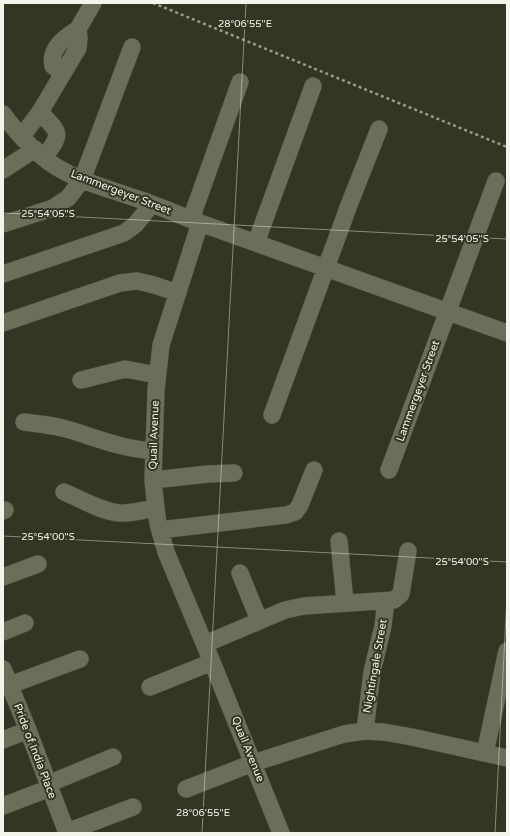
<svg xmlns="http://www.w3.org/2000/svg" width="510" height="836" viewBox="0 0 510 836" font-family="'Varela Round',sans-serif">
<rect width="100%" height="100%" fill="#323623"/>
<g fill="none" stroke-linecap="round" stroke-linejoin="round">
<defs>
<path id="street" d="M63,73L53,66C49,49 64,38 78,29
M40,112C61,135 62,132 44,158
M3,114C17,133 35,153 55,166C80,182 110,189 138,199C159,206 179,215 200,223L507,333
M22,136L40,112L78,48L79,38L78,29L93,3
M3,170L35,149
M191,219L240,82
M200,223L161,345L156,390L153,480L156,508L158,524L166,552L212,662L281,833
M3,224L53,208L68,198L82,180L132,47
M256,243L313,86
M3,274L124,233L135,225L152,204
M3,323L120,283L137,281L154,285L178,293
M81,380L125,369L157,375
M272,415L349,205L379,129
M24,422C39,424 55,425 70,430C99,439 123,449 154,451
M389,470L496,181
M153,480L208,474L234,473
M64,492C81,499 100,511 119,513C131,514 144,510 156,508
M3,511L5,510
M160,530L286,515L295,512L300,505L314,470
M339,541L345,602
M240,573L259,620
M3,577L38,564
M3,632L25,623
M205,644L285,610L304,606L394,600L401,594L408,551
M3,669L28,730L67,833
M10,685L80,659
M150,687L212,662
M365,731L372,672L383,626L386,601
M3,740L28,730
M485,753L507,651
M48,784L113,757
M186,789L253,763L344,734L365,731L384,732L412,737L507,758
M3,806L50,788
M67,832L133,807"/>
</defs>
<use href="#street" stroke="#4e5140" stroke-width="18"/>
<path stroke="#999c8d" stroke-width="2.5" stroke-dasharray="3 3" stroke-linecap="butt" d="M153,3L507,147"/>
<use href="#street" stroke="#6a6f5a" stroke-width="17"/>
</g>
<path fill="none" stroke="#f2f5e9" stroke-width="1" stroke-opacity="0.45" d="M3,213L507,239M3,536L507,562M202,833L246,3M495,833L507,595"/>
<g text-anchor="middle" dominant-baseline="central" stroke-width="4" stroke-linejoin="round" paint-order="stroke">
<g font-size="11" fill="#f2f5e9" stroke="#323623">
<text transform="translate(121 192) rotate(21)">Lammergeyer Street</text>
<text transform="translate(418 391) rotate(-70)">Lammergeyer Street</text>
<text transform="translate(154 435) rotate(-88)">Quail Avenue</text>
<text transform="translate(375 666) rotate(-80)">Nightingale Street</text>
<text transform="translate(248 749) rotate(68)">Quail Avenue</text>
<text transform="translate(35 751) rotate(69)">Pride of India Place</text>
</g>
</g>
<g font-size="10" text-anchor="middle" fill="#f2f5e9" stroke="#323623" stroke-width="4" stroke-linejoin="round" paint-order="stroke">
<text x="245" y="27">28°06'55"E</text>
<text x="48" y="217">25°54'05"S</text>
<text x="462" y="242">25°54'05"S</text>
<text x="48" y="540">25°54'00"S</text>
<text x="462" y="565">25°54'00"S</text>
<text x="203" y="816">28°06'55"E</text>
</g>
<rect width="510" height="836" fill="none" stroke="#f2f5e9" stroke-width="8"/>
</svg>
